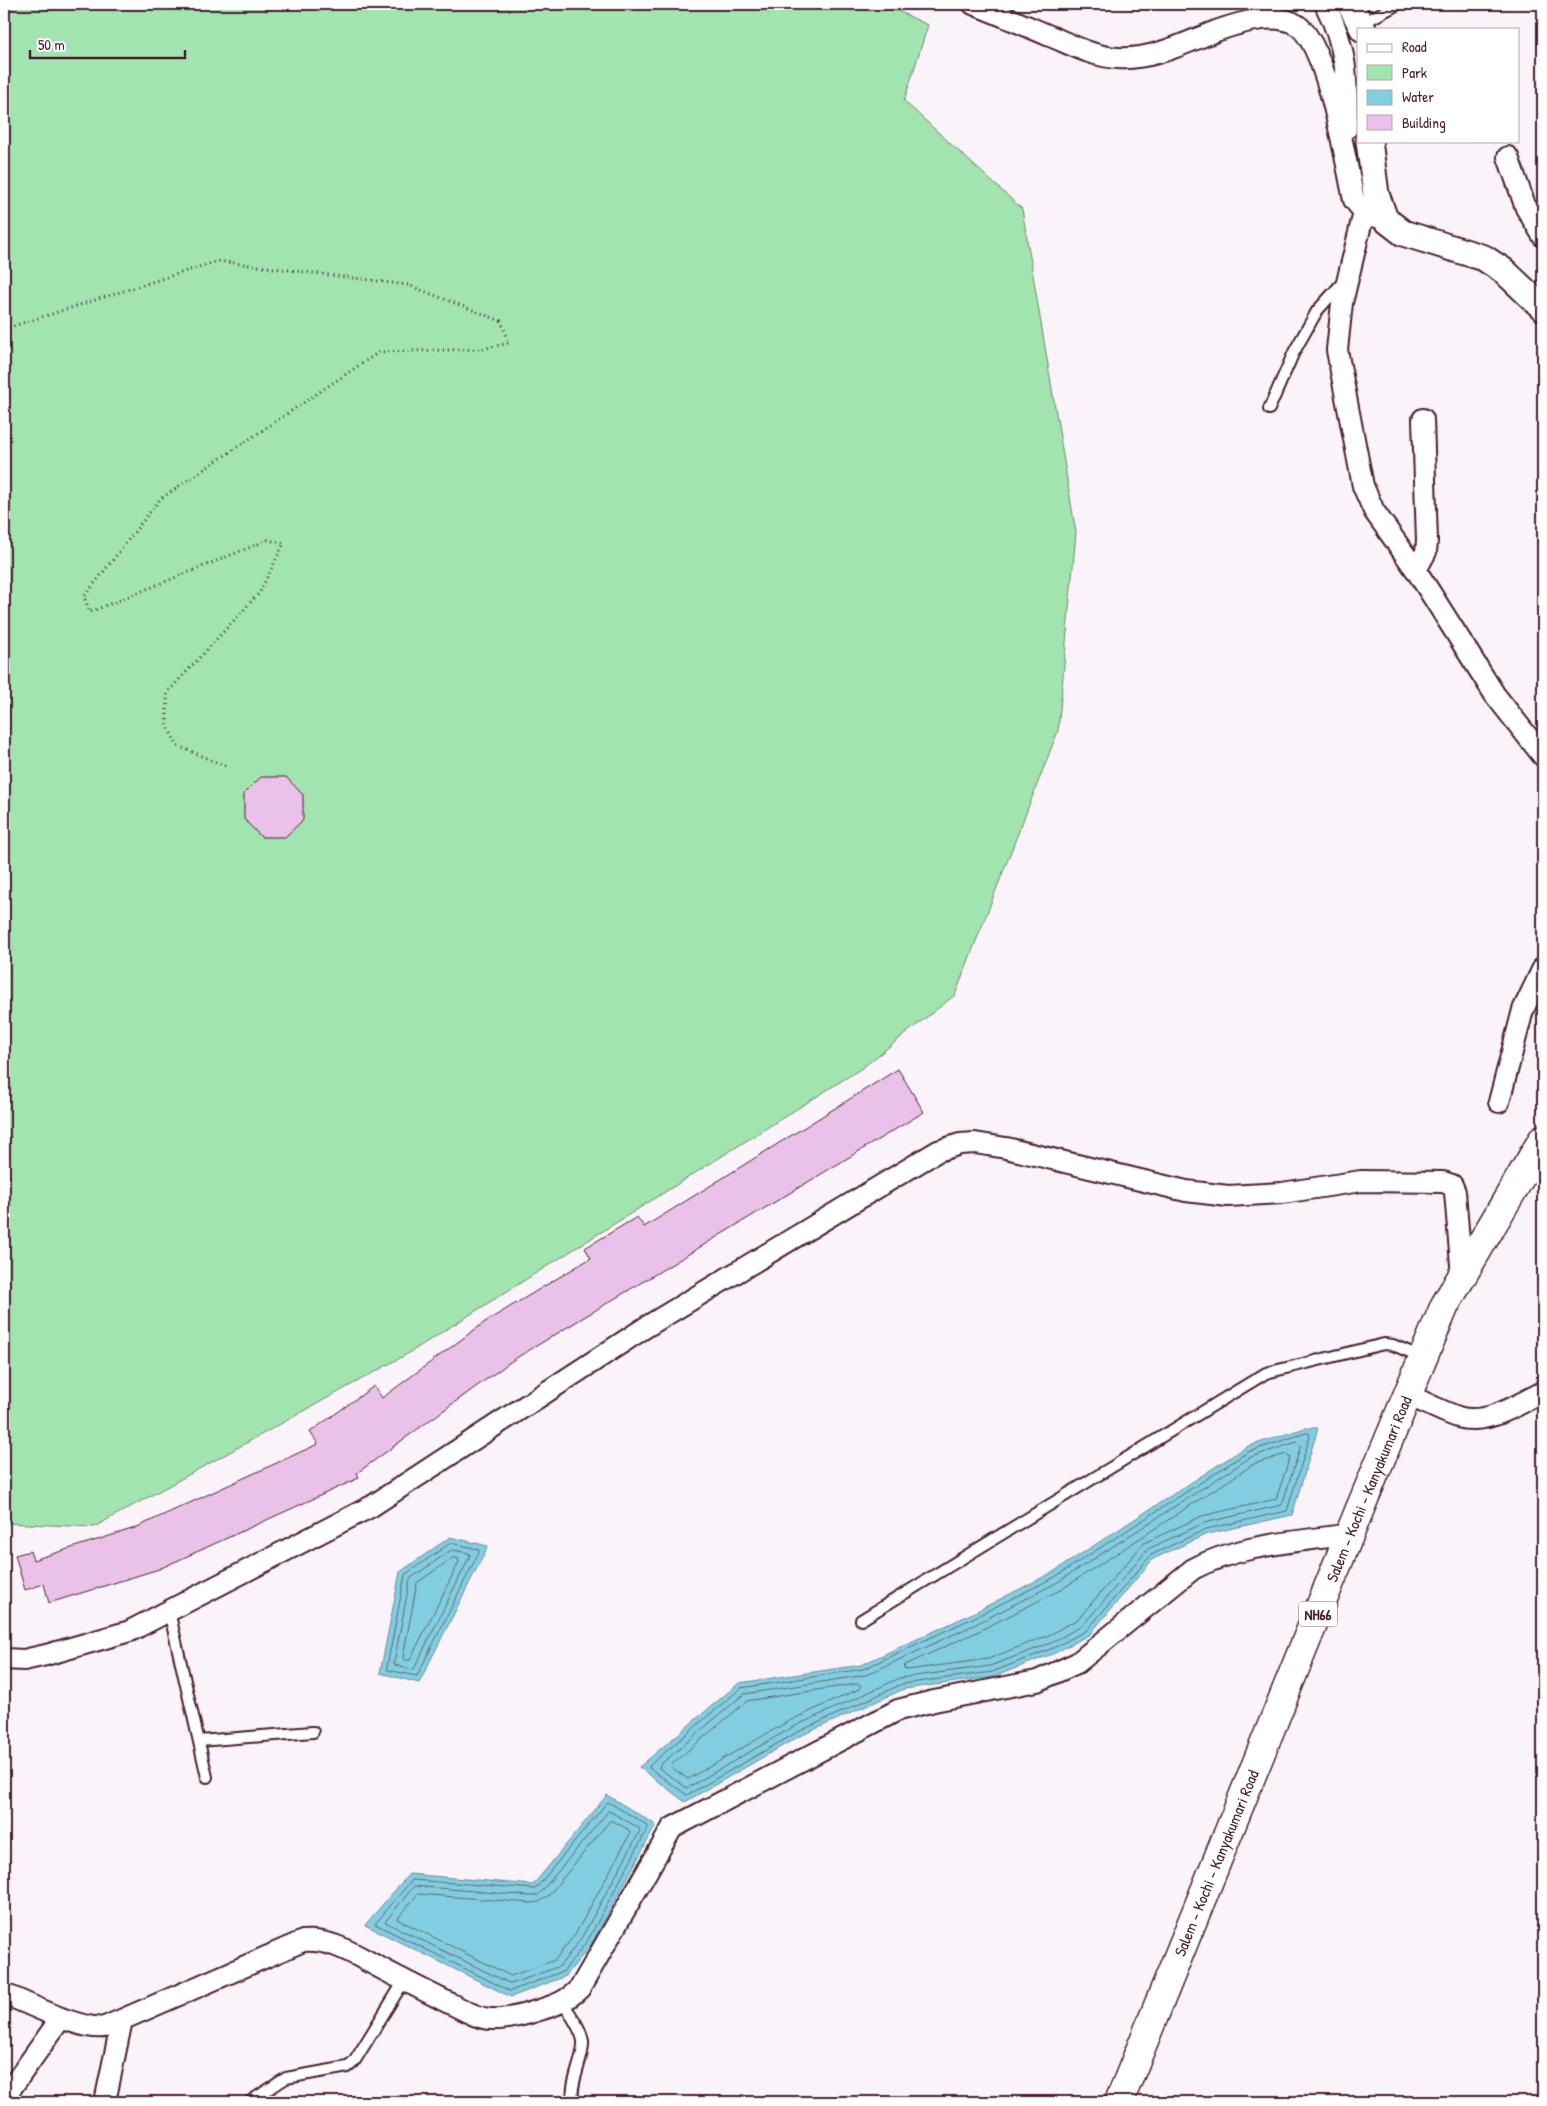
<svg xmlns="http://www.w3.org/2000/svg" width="1547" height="2106" viewBox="0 0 1547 2106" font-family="'Patrick Hand',sans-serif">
<rect width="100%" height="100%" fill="#fbf3fa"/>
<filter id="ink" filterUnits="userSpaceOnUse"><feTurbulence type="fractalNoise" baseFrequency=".02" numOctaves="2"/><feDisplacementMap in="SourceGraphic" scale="10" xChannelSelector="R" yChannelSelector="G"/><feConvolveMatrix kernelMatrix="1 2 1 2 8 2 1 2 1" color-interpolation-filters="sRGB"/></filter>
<g filter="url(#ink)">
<path fill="#a1e4af" stroke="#76826d" d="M4,4H883L928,25L904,101L1022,209L1076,533L1058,731L955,995L862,1068L409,1353L94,1527L4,1523Z"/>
<path fill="#82cee1" stroke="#6c8898" d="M1305,1428H1318L1292,1515L1207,1534L1153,1559L1090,1634L1055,1653L993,1677L904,1689L798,1737L685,1802L639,1767L739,1683L861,1665L971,1614L1053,1572L1246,1447Z
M450,1537L488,1546L419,1683L380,1673L400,1572Z
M607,1795L656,1825L592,1943L566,1976L511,1997L365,1925L409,1874L533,1885Z"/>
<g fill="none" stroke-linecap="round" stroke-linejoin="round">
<path stroke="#606574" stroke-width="1" d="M1306,1433H1309L1310,1436L1287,1511L1206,1529L1151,1555L1087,1630L1053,1648L992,1672L902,1684L796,1733L687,1795L649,1768L650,1765L741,1688L863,1669L973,1618L1055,1577L1248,1452Z
M1298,1442L1301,1445L1282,1505L1204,1523L1148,1549L1083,1625L1051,1643L990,1666L900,1678L793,1727L687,1788L659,1768L660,1765L744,1694L866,1675L976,1624L1058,1582L1251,1457Z
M1287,1454L1290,1457L1276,1499L1202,1516L1144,1543L1078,1619L1047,1636L988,1659L907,1670L904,1668L905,1665L979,1631L1062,1589L1254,1464Z
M451,1543L478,1549L479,1552L417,1676L388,1670L387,1667L405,1575Z
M452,1550L469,1553L470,1556L414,1669L411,1670L395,1665L394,1663L410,1579Z
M453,1558H458L459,1562L410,1660H404L403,1657L417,1583Z
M858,1684L861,1686L859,1689L789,1721L688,1779L671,1767L672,1764L747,1701Z
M608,1802L647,1825L648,1828L588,1940L564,1971L510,1991L375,1924L412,1880L535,1889Z
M609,1811L639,1828L640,1831L582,1937L560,1966L511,1984L385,1922L414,1886L531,1896L538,1895Z
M610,1821H613L629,1830L630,1834L576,1933L555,1960L511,1976L397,1919L418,1894L531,1903L539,1902L548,1896Z"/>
</g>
<path fill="#eac1e8" stroke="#4a1f2b" d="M261,777H286L303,795V820L285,837H261L244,819V794Z
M898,1069L924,1112L513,1360L357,1473L359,1478L159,1569L49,1603L44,1584L25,1590L15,1555L30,1551L33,1560L135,1528L318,1444L310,1432L374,1386L382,1398L485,1322L591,1258L585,1248L637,1217L644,1227Z"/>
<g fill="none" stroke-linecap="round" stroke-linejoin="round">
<defs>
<path id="service" d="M1361,24L1398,4
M1269,409L1294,352L1317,311L1343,282
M169,1611L207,1777
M861,1620L1266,1373L1384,1344L1393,1345L1422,1357
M199,1741L313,1732
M563,2003C570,2014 581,2028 583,2041C585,2058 566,2090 575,2102
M249,2102L286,2078L348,2067L354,2062L404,1981"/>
<path id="minor" d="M973,4C999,14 1024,25 1050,36C1072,45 1094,57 1118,58C1152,60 1185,43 1216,31C1239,23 1275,11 1297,25C1327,44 1346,163 1354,200L1364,212L1376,217
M1325,4C1348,50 1347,78 1347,128
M1508,157L1526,208L1543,236
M1364,212L1342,303L1337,350L1363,486L1374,511L1416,570L1495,695L1543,756
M1416,570L1426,552L1427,541L1423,419
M1499,1102L1523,1010L1543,968
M1408,1395C1424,1402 1441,1411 1458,1417C1487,1426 1518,1404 1543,1392
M4,1659L24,1660L46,1655L130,1631L372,1506L646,1327L938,1151L960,1144L975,1143L1006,1148L1186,1191L1228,1196L1282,1193L1361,1181L1443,1182L1452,1185L1455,1192L1462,1277
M4,1994C29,2003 80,2031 105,2027L303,1941C329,1939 349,1951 371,1963C397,1977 423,1990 449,2003C463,2009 477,2019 492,2019C506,2020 520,2016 533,2012C553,2006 565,2003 580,1988L672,1828L898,1710L934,1701L1037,1681L1077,1663L1193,1569C1240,1544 1297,1542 1350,1534
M4,2098L61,2018
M105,2102L122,2020"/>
<path id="tertiary" d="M1350,4L1363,29
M1369,141L1376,194L1385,219L1403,233L1484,258L1504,271L1543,308"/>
<g id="trunk">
<path id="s1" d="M1119,2102L1359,1511L1445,1305L1543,1139"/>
</g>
</defs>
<use href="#service" stroke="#4a1f2b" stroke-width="14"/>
<use href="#minor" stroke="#4a1f2b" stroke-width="24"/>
<use href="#tertiary" stroke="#4a1f2b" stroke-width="29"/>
<use href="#trunk" stroke="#4a1f2b" stroke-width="31"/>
<path stroke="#4a1f2b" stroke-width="3" stroke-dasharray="1 4" stroke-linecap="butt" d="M4,329L218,261L408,285L501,321L509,343L482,349L379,352L160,499L84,597L90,612L268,540L284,543L260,592L167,693V726L178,746L228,767"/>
<use href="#service" stroke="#fff" stroke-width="10"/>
<use href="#minor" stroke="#fff" stroke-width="20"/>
<use href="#tertiary" stroke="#fff" stroke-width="25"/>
<use href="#trunk" stroke="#fff" stroke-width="28"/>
</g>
</g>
<g text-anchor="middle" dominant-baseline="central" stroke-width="5" stroke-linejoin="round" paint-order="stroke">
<rect fill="#fff" stroke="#80626b" stroke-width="1" x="1299" y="1601.5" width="38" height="25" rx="4"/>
<g font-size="15" font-weight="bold" fill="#4a1f2b">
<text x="1318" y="1614">NH66</text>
</g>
<g font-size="16" fill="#4a1f2b" stroke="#fff">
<text stroke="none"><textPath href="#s1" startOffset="662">Salem - Kochi - Kanyakumari Road</textPath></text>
<text stroke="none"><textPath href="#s1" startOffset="258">Salem - Kochi - Kanyakumari Road</textPath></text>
</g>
</g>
<rect width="1547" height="2106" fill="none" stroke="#fff" stroke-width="20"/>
<rect x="10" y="10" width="1527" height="2086" fill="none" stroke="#4a1f2b" stroke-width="2" filter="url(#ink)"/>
<rect x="1357" y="28" width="162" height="115" fill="#ffffff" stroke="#b7a5aa"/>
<rect x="1367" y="44" width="25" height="8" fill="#ffffff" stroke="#b7a5aa"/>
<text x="1402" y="52" font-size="15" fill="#4a1f2b">Road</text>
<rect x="1367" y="65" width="25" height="15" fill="#a1e4af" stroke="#b7a5aa"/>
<text x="1402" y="78" font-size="15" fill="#4a1f2b">Park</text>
<rect x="1367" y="90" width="25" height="15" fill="#82cee1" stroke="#b7a5aa"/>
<text x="1402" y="102" font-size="15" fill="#4a1f2b">Water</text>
<rect x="1367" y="115" width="25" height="15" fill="#eac1e8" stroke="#b7a5aa"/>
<text x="1402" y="128" font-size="15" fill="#4a1f2b">Building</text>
<path d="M30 50v8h155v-8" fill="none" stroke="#4a1f2b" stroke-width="2.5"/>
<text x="38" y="50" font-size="15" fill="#4a1f2b" stroke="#ffffff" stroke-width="4" paint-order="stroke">50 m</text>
</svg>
